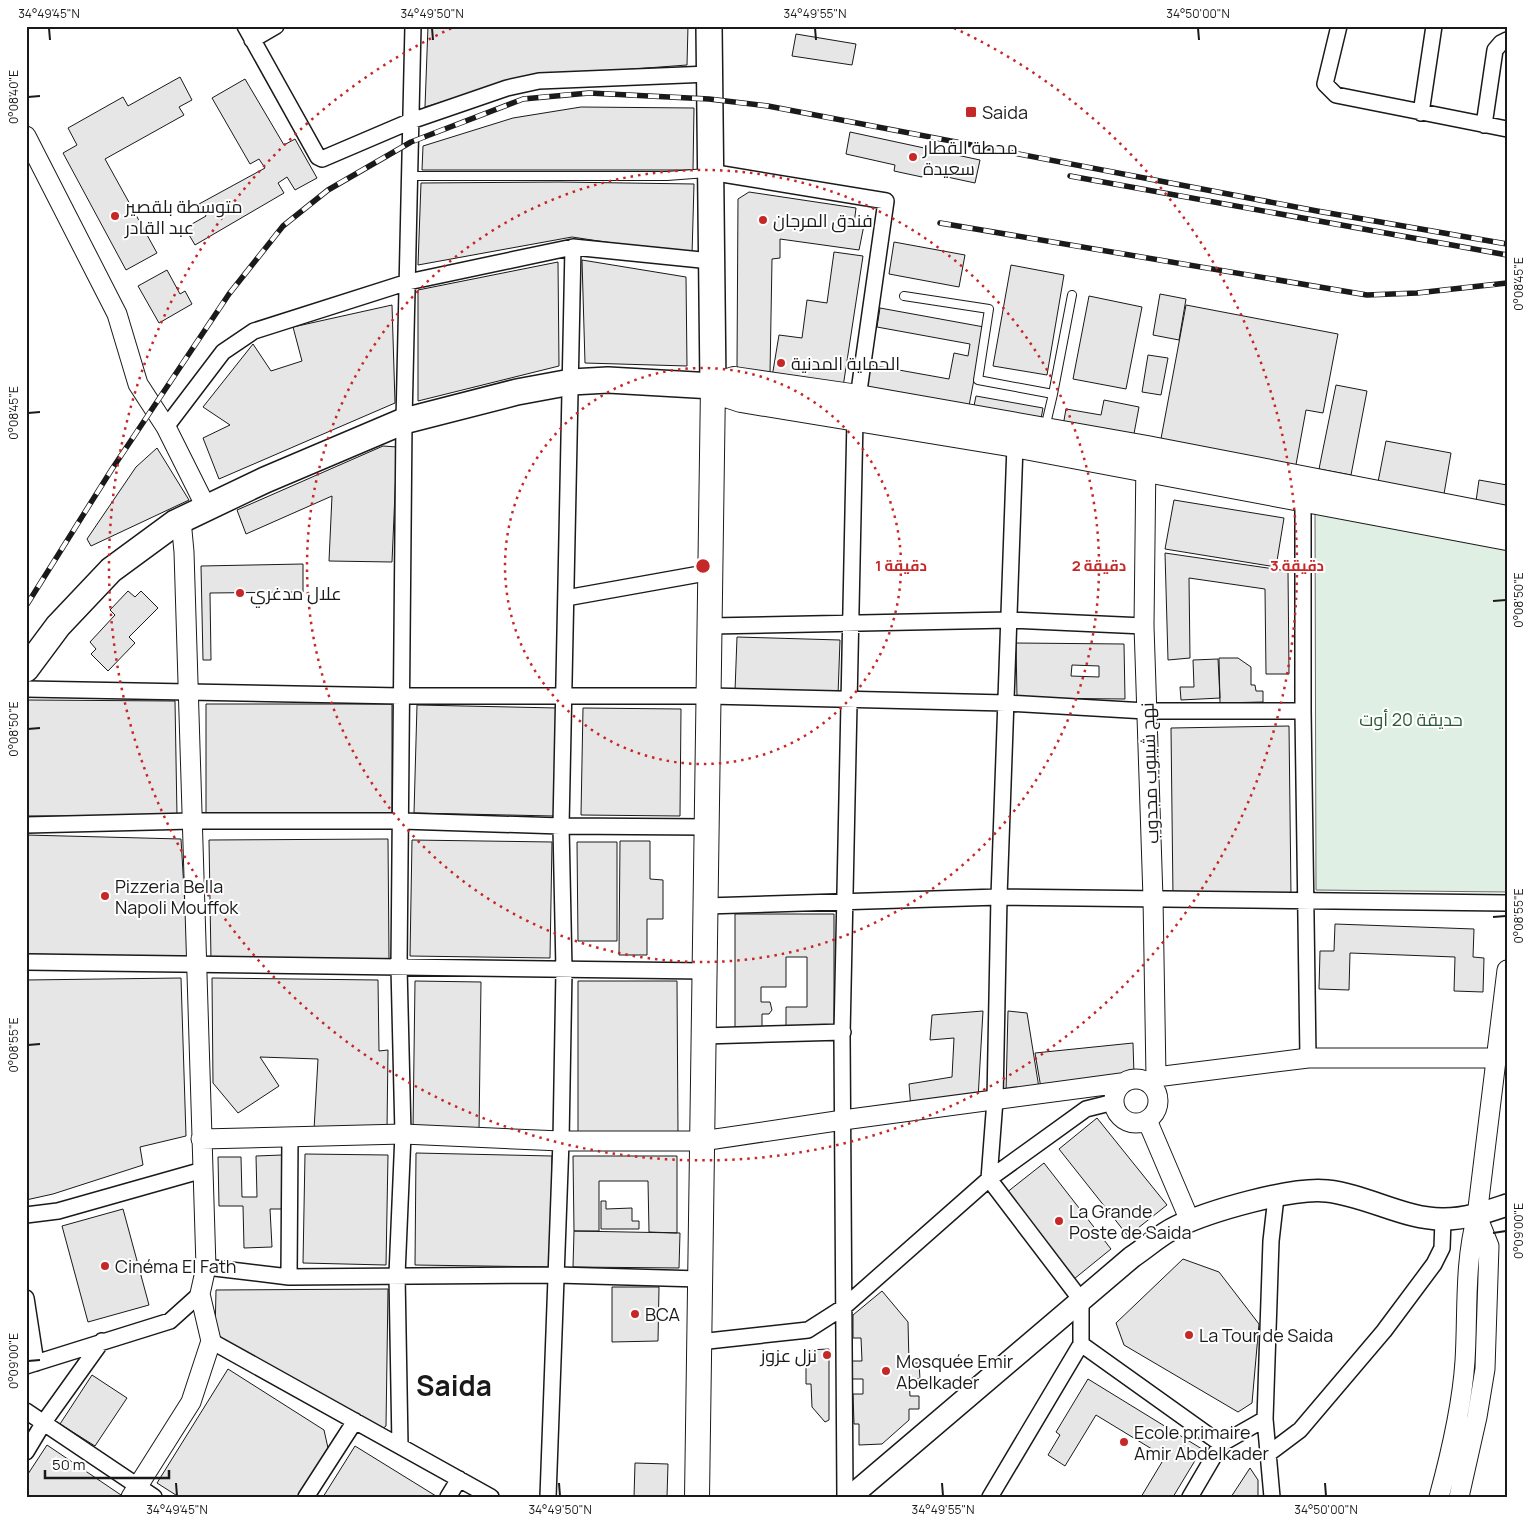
<svg xmlns="http://www.w3.org/2000/svg" width="1533" height="1523" viewBox="0 0 1533 1523" font-family="Manrope,Cairo,sans-serif">
<rect width="100%" height="100%" fill="#fff"/>
<path fill="#e0efe3" stroke="#6a6a6a" d="M1315,512L1507,548V892L1316,890Z"/>
<path fill="#e6e6e6" stroke="#1a1a1a" fill-rule="evenodd" d="M428,26H688L687,65L525,77L425,107Z
M796,34L856,44L852,65L792,56Z
M180,77L192,100L179,107L184,115L105,159L157,253L126,270L63,153L77,145L68,128L123,97L128,106Z
M245,79L284,145L295,139L317,178L295,190L287,177L278,183L284,193L195,245L185,228L206,216L199,204L265,168L259,159L250,164L212,98Z
M581,107L694,108L693,170H422L423,146L513,118Z
M850,132L980,160L975,183L924,172L922,177L894,171L895,165L846,154Z
M559,182L694,184L692,255L572,237L418,265L421,183Z
M749,192L856,208L854,224L864,225L859,250L780,239V258L772,259L770,374L741,370L737,366L738,199Z
M894,242L965,255L959,287L889,274Z
M834,252L863,256L843,387L772,377L779,335L802,338L807,300L827,303Z
M582,260L686,277L687,366L585,363Z
M558,262L559,366L418,401V290Z
M1011,265L1064,275L1047,375L993,366Z
M167,270L180,294L185,291L192,304L159,323L138,286Z
M1160,294L1186,299L1179,340L1153,335Z
M1089,296L1142,307L1126,389L1073,379Z
M392,305L395,403L219,479L203,438L230,425L203,407L253,344L271,371L302,361L293,327Z
M1186,305L1338,334L1323,413L1306,410L1295,470L1160,444Z
M880,308L984,327L968,411L866,393L871,365L949,379L954,353L968,356L970,344L877,327Z
M1148,355L1168,358L1161,395L1142,392Z
M1336,385L1367,391L1351,475L1319,469Z
M976,396L1043,408L1040,424L973,411Z
M1104,400L1139,407L1133,439L1063,426L1066,409L1101,415Z
M1386,441L1451,453L1444,494L1378,482Z
M383,446L397,447L392,562L329,561L332,496L246,534L237,510Z
M157,448L189,500L91,546L87,539L136,467Z
M1479,480L1507,485V507L1476,501Z
M1174,500L1284,518L1276,567L1165,549Z
M1165,553L1288,571L1289,674H1266L1265,589L1189,578L1190,658L1168,660Z
M303,564V592L210,593L211,660H203L201,566Z
M128,591L135,597L141,591L158,608L129,637L135,643L108,671L91,654L96,649L90,642L115,615L110,610Z
M737,637L840,640L838,695L735,691Z
M1016,643L1124,644L1125,699L1017,698ZM1072,665L1099,666V677L1071,676Z
M1219,658H1238L1251,667V685H1255L1256,691H1263V702L1220,703Z
M1218,659L1220,698L1181,700L1180,687H1194L1193,660Z
M28,700L175,701L177,816H26Z
M206,704H392V814H206Z
M417,705L557,708L554,816L414,813Z
M583,708L681,709L680,816L581,815Z
M1289,726L1291,896L1173,897L1171,728Z
M26,835L181,839L188,957L26,954Z
M388,839L389,959L211,960L209,840Z
M412,840L552,842L550,958L410,956Z
M620,841H650V879L663,880V919H647V955H619Z
M577,842H617V941H578Z
M735,914H834V1030H786V1007H807V957H786V987H761V1002H770L772,1010L769,1014H762V1028H735Z
M1335,924L1474,929L1473,957L1484,958L1483,992L1454,991L1455,957L1350,953L1349,990L1319,989L1320,951H1334Z
M181,978L186,1136L140,1147L143,1165L53,1194L26,1200V980Z
M212,978L378,980L379,1051L388,1050L387,1129L314,1130L318,1059L260,1057L279,1086L238,1113L213,1083Z
M415,981L481,982L479,1131L413,1130Z
M578,981H677L678,1134L578,1135Z
M983,1011L978,1099L911,1109L909,1084L952,1077L954,1038L930,1040L932,1015Z
M1008,1011L1027,1013L1039,1088L1006,1092Z
M1133,1043L1134,1075L1041,1088L1035,1053Z
M1097,1118L1167,1205L1128,1236L1059,1149Z
M416,1153L552,1156L550,1267L415,1265Z
M305,1154L388,1155L386,1265L303,1263Z
M282,1155L283,1209H270L272,1247L244,1248L243,1206H219L218,1157H241L242,1197H257L256,1156Z
M573,1156H677V1233L649,1232L648,1181H599V1231H574Z
M1044,1163L1111,1249L1074,1279L1006,1193Z
M601,1201H606V1209L632,1208V1221H639V1229H601Z
M123,1209L149,1305L88,1322L62,1226Z
M574,1231L680,1233L679,1268L573,1267Z
M1183,1259L1219,1272L1259,1324L1252,1403L1238,1412L1124,1345L1116,1323Z
M612,1287H659L658,1341L612,1342Z
M388,1289L386,1426L382,1429L215,1335L216,1290Z
M882,1291L908,1322L909,1363H919L920,1379H909L910,1396H919V1409H909V1420L882,1444L859,1445V1424H854L853,1394H863V1379H852V1361H862L861,1338H853V1315Z
M829,1349V1420L825,1422L812,1407L811,1384H806V1350Z
M228,1369L324,1430L328,1448L297,1497H179L157,1483Z
M92,1375L127,1398L95,1446L60,1424Z
M1088,1379L1202,1449L1173,1497H1141L1165,1457L1096,1415L1065,1466L1048,1455L1060,1435L1056,1432Z
M47,1445L121,1495L120,1497H26V1477Z
M355,1446L436,1496V1497H323Z
M635,1463L668,1464L667,1497H634Z
M1250,1468L1258,1480V1497H1231Z"/>
<g fill="none" stroke-linecap="round" stroke-linejoin="round">
<defs>
<path id="service" d="M409,176H667L707,173
M904,296L989,309L978,380L1053,394L1072,295
M1045,428L1053,394"/>
<path id="minor" d="M245,26L318,157L322,159L411,121L507,88L539,81L709,74
M1339,26L1325,84L1336,95L1507,129
M252,40L276,26
M1421,113L1434,26
M1484,125L1495,50L1501,43L1507,40
M710,172L886,201L855,419L842,1035L845,1497
M166,427L223,352L254,331L408,282L573,247L711,261
M1303,493V711L1308,1058
M566,598L711,572
M710,626L1009,620L1144,626
M26,689L401,696H709L1006,703L1146,711H1303
M26,825L192,821H402L561,826L707,827
M706,906L999,897L1507,903
M26,962L705,971
M704,1036L843,1032
M26,1215L58,1211L203,1170
M206,1267L289,1277L557,1275L700,1279
M289,1277L290,1137
M26,1298L36,1363
M211,1341L491,1497
M699,1342L808,1330L844,1307L989,1179L1086,1109L1114,1102
M1081,1344L1221,1444
M26,1366L170,1321L200,1294
M26,1411L154,1497
M400,1446L397,1275L403,1134L399,967L404,421L413,26
M26,1452L44,1422L102,1341
M1268,1454L1300,1430L1384,1331L1434,1264L1442,1248L1443,1220
M306,1497L355,1421
M448,1497L459,1479
M548,1497L561,1141L564,970L561,826L573,247
M990,1497L1081,1344V1300L989,1179L995,1100L999,897L1015,445L1017,437
M1190,1497L1221,1444L1265,1419
M1272,1497L1265,1419L1271,1241L1276,1197"/>
<path id="tertiary" d="M26,136L117,314L138,384L166,427L206,507
M1146,457L1144,626L1153,898L1156,1077L1308,1058H1497
M1114 1101a22 22 0 1 1 44 0a22 22 0 1 1-44 0Z
M1147,1120L1190,1221
M201,1139L403,1134L561,1141H702L843,1120L1121,1083
M131,1497L191,1402L211,1341L200,1294L206,1267L184,552L181,520
M1439,1497C1451,1453 1462,1407 1465,1361C1468,1312 1464,1264 1477,1216L1507,970
M1459,1497L1477,1417L1485,1369L1489,1246L1477,1216"/>
<path id="secondary" d="M850,1497L1132,1257C1147,1247 1161,1234 1176,1227C1209,1211 1292,1187 1327,1191C1366,1195 1406,1220 1444,1219C1467,1219 1486,1212 1507,1205"/>
<path id="primary" d="M713,386L726,395L741,400L1015,445L1507,538
M713,386L734,379L858,397L1147,448L1507,518
M697,1497L713,386"/>
<path id="trunk" d="M26,669L58,626L111,570L175,523L265,480L404,421L517,392L571,382L608,380L713,386L709,26"/>
</defs>
<use href="#service" stroke="#1a1a1a" stroke-width="10"/>
<use href="#minor" stroke="#1a1a1a" stroke-width="18"/>
<use href="#tertiary" stroke="#1a1a1a" stroke-width="21"/>
<use href="#secondary" stroke="#1a1a1a" stroke-width="24"/>
<use href="#primary" stroke="#1a1a1a" stroke-width="26"/>
<use href="#trunk" stroke="#1a1a1a" stroke-width="28"/>
<use href="#service" stroke="#fff" stroke-width="8"/>
<use href="#minor" stroke="#fff" stroke-width="15"/>
<use href="#tertiary" stroke="#fff" stroke-width="19"/>
<use href="#secondary" stroke="#fff" stroke-width="21"/>
<use href="#primary" stroke="#fff" stroke-width="24"/>
<use href="#trunk" stroke="#fff" stroke-width="25"/>
<defs>
<path id="rail" d="M1070,176L1507,255
M940,223L1367,295L1417,293L1507,283
M26,606L112,469L229,294L283,226L328,190L411,142L523,99L589,93L709,99L768,106L1317,211L1507,244"/>
</defs>
<use href="#rail" stroke="#1a1a1a" stroke-width="5.5"/>
<use href="#rail" stroke="#fff" stroke-width="4" stroke-dasharray="11" stroke-linecap="butt"/>
</g>
<path fill="none" stroke="#1a1a1a" stroke-width="2" d="M49,28L50,40M432,28L433,40M815,28L816,40M1198,28L1199,40M28,97L40,96M1493,285L1506,284M28,413L40,412M1493,601L1506,600M28,729L40,728M1493,917L1506,916M28,1045L40,1044M1493,1233L1506,1231M28,1361L40,1360M176,1483L177,1496M559,1483L560,1496M942,1483L943,1496M1325,1483L1326,1496"/>
<g fill="none" stroke="#c62828" stroke-width="2.5" stroke-dasharray="2.5 5">
<circle cx="703" cy="566" r="198"/>
<circle cx="703" cy="566" r="396"/>
<path d="M954 28A594 594 0 1 1 452 28"/>
</g>
<g fill="#c62828" stroke="#fff" stroke-width="2">
<rect x="965" y="106" width="12" height="12" rx="2.5"/>
<circle cx="913" cy="157" r="5"/>
<circle cx="115" cy="216" r="5"/>
<circle cx="763" cy="220" r="5"/>
<circle cx="781" cy="363" r="5"/>
<circle cx="240" cy="593" r="5"/>
<circle cx="105" cy="896" r="5"/>
<circle cx="1059" cy="1221" r="5"/>
<circle cx="105" cy="1266" r="5"/>
<circle cx="635" cy="1314" r="5"/>
<circle cx="1189" cy="1335" r="5"/>
<circle cx="827" cy="1355" r="5"/>
<circle cx="886" cy="1371" r="5"/>
<circle cx="1124" cy="1442" r="5"/>
</g>
<g text-anchor="middle" dominant-baseline="central" stroke-width="4" stroke-linejoin="round" paint-order="stroke">
<g font-size="18" fill="#1a1a1a" stroke="#fff" text-anchor="start">
<text x="982" y="112">Saida</text>
<text x="923" y="147">محطة القطار<tspan x="923" dy="21">سعيدة</tspan></text>
<text x="125" y="206">متوسطة بلقصير<tspan x="125" dy="21">عبد القادر</tspan></text>
<text x="773" y="220">فندق المرجان</text>
<text x="791" y="363">الحماية المدنية</text>
<text x="250" y="593">علال مدغري</text>
<text x="115" y="886">Pizzeria Bella<tspan x="115" dy="21">Napoli Mouffok</tspan></text>
<text x="1069" y="1211">La Grande<tspan x="1069" dy="21">Poste de Saida</tspan></text>
<text x="115" y="1266">Cinéma El Fath</text>
<text x="645" y="1314">BCA</text>
<text x="1199" y="1335">La Tour de Saida</text>
<text x="817" y="1355" text-anchor="end">نزل عزوز</text>
<text x="896" y="1361">Mosquée Emir<tspan x="896" dy="21">Abelkader</tspan></text>
<text x="1134" y="1432">Ecole primaire<tspan x="1134" dy="21">Amir Abdelkader</tspan></text>
</g>
<g font-size="18" fill="#2b5a34" stroke="#fff">
<text x="1411" y="719">حديقة 20 أوت</text>
</g>
<g font-size="18" fill="#1a1a1a" stroke="#fff">
<text transform="translate(1149 773) rotate(-92)">نهج شيبوب مجدوب</text>
</g>
<g font-size="28" font-weight="bold" fill="#1a1a1a" stroke="#fff">
<text x="454" y="1385">Saida</text>
</g>
</g>
<circle cx="703" cy="566" r="8" fill="#c62828" stroke="#fff" stroke-width="2.5"/>
<g font-size="15" text-anchor="middle" font-weight="bold" fill="#c62828" stroke="#fff" stroke-width="4" stroke-linejoin="round" paint-order="stroke">
<text x="901" y="571">1 دقيقة</text>
<text x="1099" y="571">2 دقيقة</text>
<text x="1297" y="571">3 دقيقة</text>
</g>
<rect width="1533" height="1523" fill="none" stroke="#ffffff" stroke-width="55"/>
<path d="M45 1470v8h124v-8" fill="none" stroke="#1a1a1a" stroke-width="2.5"/>
<text x="52" y="1470" font-size="15" fill="#1a1a1a" stroke="#ffffff" stroke-width="4" paint-order="stroke">50 m</text>
<rect x="28" y="28" width="1478" height="1468" fill="none" stroke="#1a1a1a" stroke-width="2"/>
<g font-size="12" text-anchor="middle" fill="#1a1a1a">
<text x="49" y="18">34°49'45"N</text>
<text x="432" y="18">34°49'50"N</text>
<text x="815" y="18">34°49'55"N</text>
<text x="1198" y="18">34°50'00"N</text>
<text transform="translate(14 97) rotate(-90)" y="4">0°08'40"E</text>
<text transform="translate(1519 284) rotate(-90)" y="4">0°08'45"E</text>
<text transform="translate(14 413) rotate(-90)" y="4">0°08'45"E</text>
<text transform="translate(1519 600) rotate(-90)" y="4">0°08'50"E</text>
<text transform="translate(14 729) rotate(-90)" y="4">0°08'50"E</text>
<text transform="translate(1519 916) rotate(-90)" y="4">0°08'55"E</text>
<text transform="translate(14 1045) rotate(-90)" y="4">0°08'55"E</text>
<text transform="translate(1519 1231) rotate(-90)" y="4">0°09'00"E</text>
<text transform="translate(14 1361) rotate(-90)" y="4">0°09'00"E</text>
<text x="177" y="1514">34°49'45"N</text>
<text x="560" y="1514">34°49'50"N</text>
<text x="943" y="1514">34°49'55"N</text>
<text x="1326" y="1514">34°50'00"N</text>
</g>
</svg>
